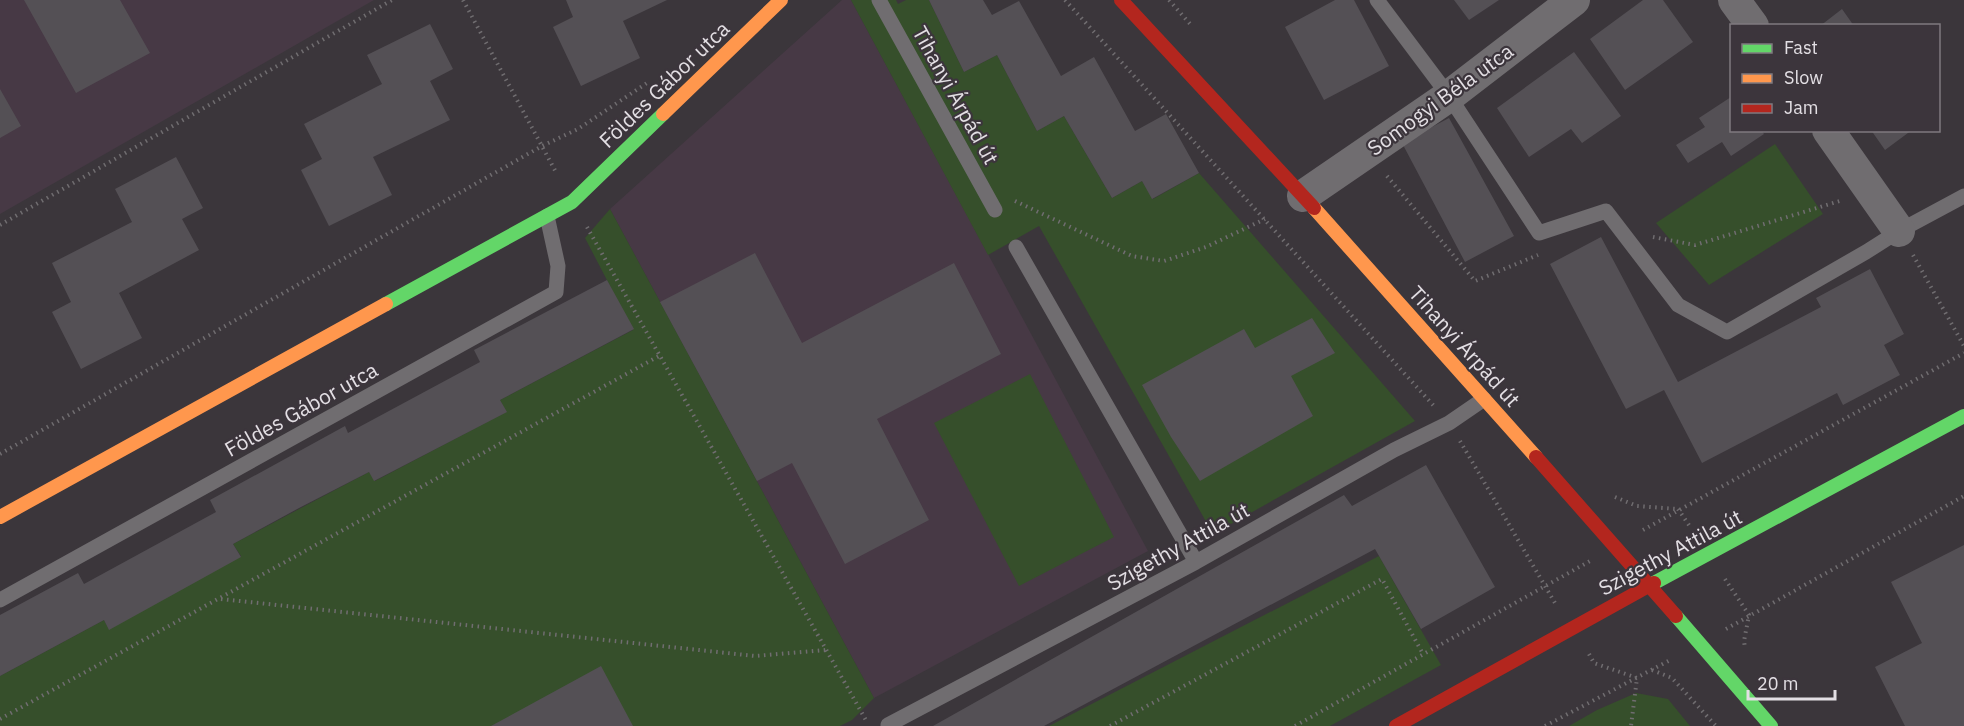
<svg xmlns="http://www.w3.org/2000/svg" width="1964" height="726" viewBox="0 0 1964 726" font-family="'IBM Plex Sans',sans-serif">
<rect width="100%" height="100%" fill="#3b363b"/>
<path fill="#473945" d="M0,0H374L0,214Z
M842,0H851L1148,551L874,698L610,209Z"/>
<path fill="#364f2b" d="M851,0H896L898,4L906,0H929L964,72L997,55L1037,131L1064,116L1112,198L1142,181L1153,199L1199,173L1415,421L1213,534L1039,226L988,255Z
M1775,144L1823,214L1709,285L1656,223Z
M610,209L874,698L852,720L840,726H0V676L104,620L109,629L241,556L233,544L369,472L375,481L506,412L500,400L633,330L585,238Z
M1030,374L1114,537L1019,586L934,423Z
M1379,556L1441,665L1330,726H1049Z
M1636,693L1668,699L1690,726H1569L1597,710Z"/>
<path fill="#545055" d="M24,0H120L150,53L76,93Z
M566,0H667L623,21L640,58L581,86L553,27L573,17Z
M929,0H983L992,15L1019,1L1061,76L1094,57L1135,131L1166,114L1199,173L1152,199L1142,181L1112,198L1064,116L1037,131L997,55L964,72Z
M1335,0H1354L1389,66L1324,100L1285,27Z
M1454,0H1499L1469,20Z
M1643,0H1663L1693,42L1625,90L1590,39Z
M1842,9L1854,26H1820Z
M430,24L453,69L430,81L450,120L373,157L392,195L329,226L301,170L322,159L304,124L382,84L367,55Z
M1574,52L1621,116L1582,143L1571,129L1529,157L1497,108Z
M0,89L21,126L0,138Z
M1731,97V130H1761L1764,134L1731,156L1722,142L1688,163L1676,145L1705,127L1699,118Z
M1449,118L1514,236L1465,262L1402,143Z
M1871,130H1912L1885,150Z
M176,157L203,208L182,219L199,250L119,293L142,338L81,369L52,312L71,302L52,263L132,222L115,189Z
M1601,237L1678,382L1821,307L1816,298L1870,269L1904,334L1884,345L1900,375L1843,405L1837,393L1702,463L1664,390L1626,409L1550,264Z
M755,253L802,343L954,263L1001,354L877,419L929,520L845,564L792,463L757,481L660,302Z
M607,280L634,329L500,400L507,412L374,481L369,472L299,508L233,544L241,557L109,630L104,620L0,676V615L78,573L84,584L216,512L210,500L345,426L348,433L480,362L474,350Z
M1312,318L1335,353L1291,376L1313,416L1200,481L1171,437L1142,385L1244,329L1255,348Z
M1426,465L1495,587L1421,629L1375,549L1044,726H933L1344,495L1352,506Z
M1964,545V726H1905L1875,667L1922,643L1891,582Z
M601,666L633,726H491Z"/>
<g fill="none" stroke-linecap="round" stroke-linejoin="round">
<path stroke="#706d70" stroke-width="4" stroke-dasharray="1.5 4.5" stroke-linecap="butt" d="M463,0L557,174
M1065,0L1434,406
M1169,0L1191,25
M1387,176L1475,281L1538,255
M1015,201L1132,256L1164,261L1206,247L1265,219
M0,225L392,0
M587,227L867,722
M1653,237L1695,245L1843,200
M1913,255L1964,346
M1460,441L1555,603
M0,454L542,146L578,129L647,83
M1615,497L1637,506L1677,509
M1678,509L1691,528
M1643,530L1964,353
M1725,579L1749,615L1744,641L1745,648
M221,599L755,656L826,650
M1726,629L1964,496
M1589,654L1594,663L1637,678L1631,726
M1652,670L1672,678L1716,726
M0,719L659,356
M1110,726L1382,579L1423,654
M1295,726L1590,561
M1545,726L1672,659"/>
<path stroke="#706d70" stroke-width="15" d="M879,0L995,210
M1377,0L1449,96L1539,233L1606,211L1678,305L1727,332L1866,252L1899,231L1964,196
M1016,247L1196,562
M0,600L556,292L558,266L547,216
M888,725L1196,562L1394,450L1449,423L1484,399"/>
<path stroke="#706d70" stroke-width="32" d="M1734,0L1753,26
M1828,130L1899,231
M1303,196L1449,96L1574,0"/>
<path stroke="#63d668" stroke-width="14" d="M386,304L572,202L663,114
M1654,583L1964,416
M1676,616L1771,726"/>
<path stroke="#ff974d" stroke-width="14" d="M663,114L781,0
M1314,208L1536,457
M0,517L386,304"/>
<path stroke="#b3261e" stroke-width="14" d="M1121,0L1314,208
M1536,457L1676,616
M1396,726L1654,583"/>
</g>
<g text-anchor="middle" dominant-baseline="central" stroke-width="4.5" stroke-linejoin="round" paint-order="stroke">
<g font-size="21" fill="#e3dfe4" stroke="#3c353c">
<text transform="translate(664 84) rotate(-44)">Földes Gábor utca</text>
<text transform="translate(956 95) rotate(61)">Tihanyi Árpád út</text>
<text transform="translate(1440 99) rotate(-36)">Somogyi Béla utca</text>
<text transform="translate(1465 346) rotate(48)">Tihanyi Árpád út</text>
<text transform="translate(301 409) rotate(-29)">Földes Gábor utca</text>
<text transform="translate(1178 546) rotate(-29)">Szigethy Attila út</text>
<text transform="translate(1670 552) rotate(-28)">Szigethy Attila út</text>
</g>
</g>
<rect x="1730" y="24" width="210" height="108" fill="#3c353c" stroke="#7f797f" stroke-width="1.5"/>
<rect x="1742" y="44" width="30" height="9" fill="#63d668" stroke="#7f797f" stroke-width="1.5"/>
<text x="1784" y="54" font-size="18" fill="#e3dfe4">Fast</text>
<rect x="1742" y="74" width="30" height="9" fill="#ff974d" stroke="#7f797f" stroke-width="1.5"/>
<text x="1784" y="84" font-size="18" fill="#e3dfe4">Slow</text>
<rect x="1742" y="104" width="30" height="9" fill="#b3261e" stroke="#7f797f" stroke-width="1.5"/>
<text x="1784" y="114" font-size="18" fill="#e3dfe4">Jam</text>
<path d="M1748 690v9h87v-9" fill="none" stroke="#e3dfe4" stroke-width="3"/>
<text x="1757" y="690" font-size="18" fill="#e3dfe4" stroke="#3c353c" stroke-width="4.5" paint-order="stroke">20 m</text>
</svg>
